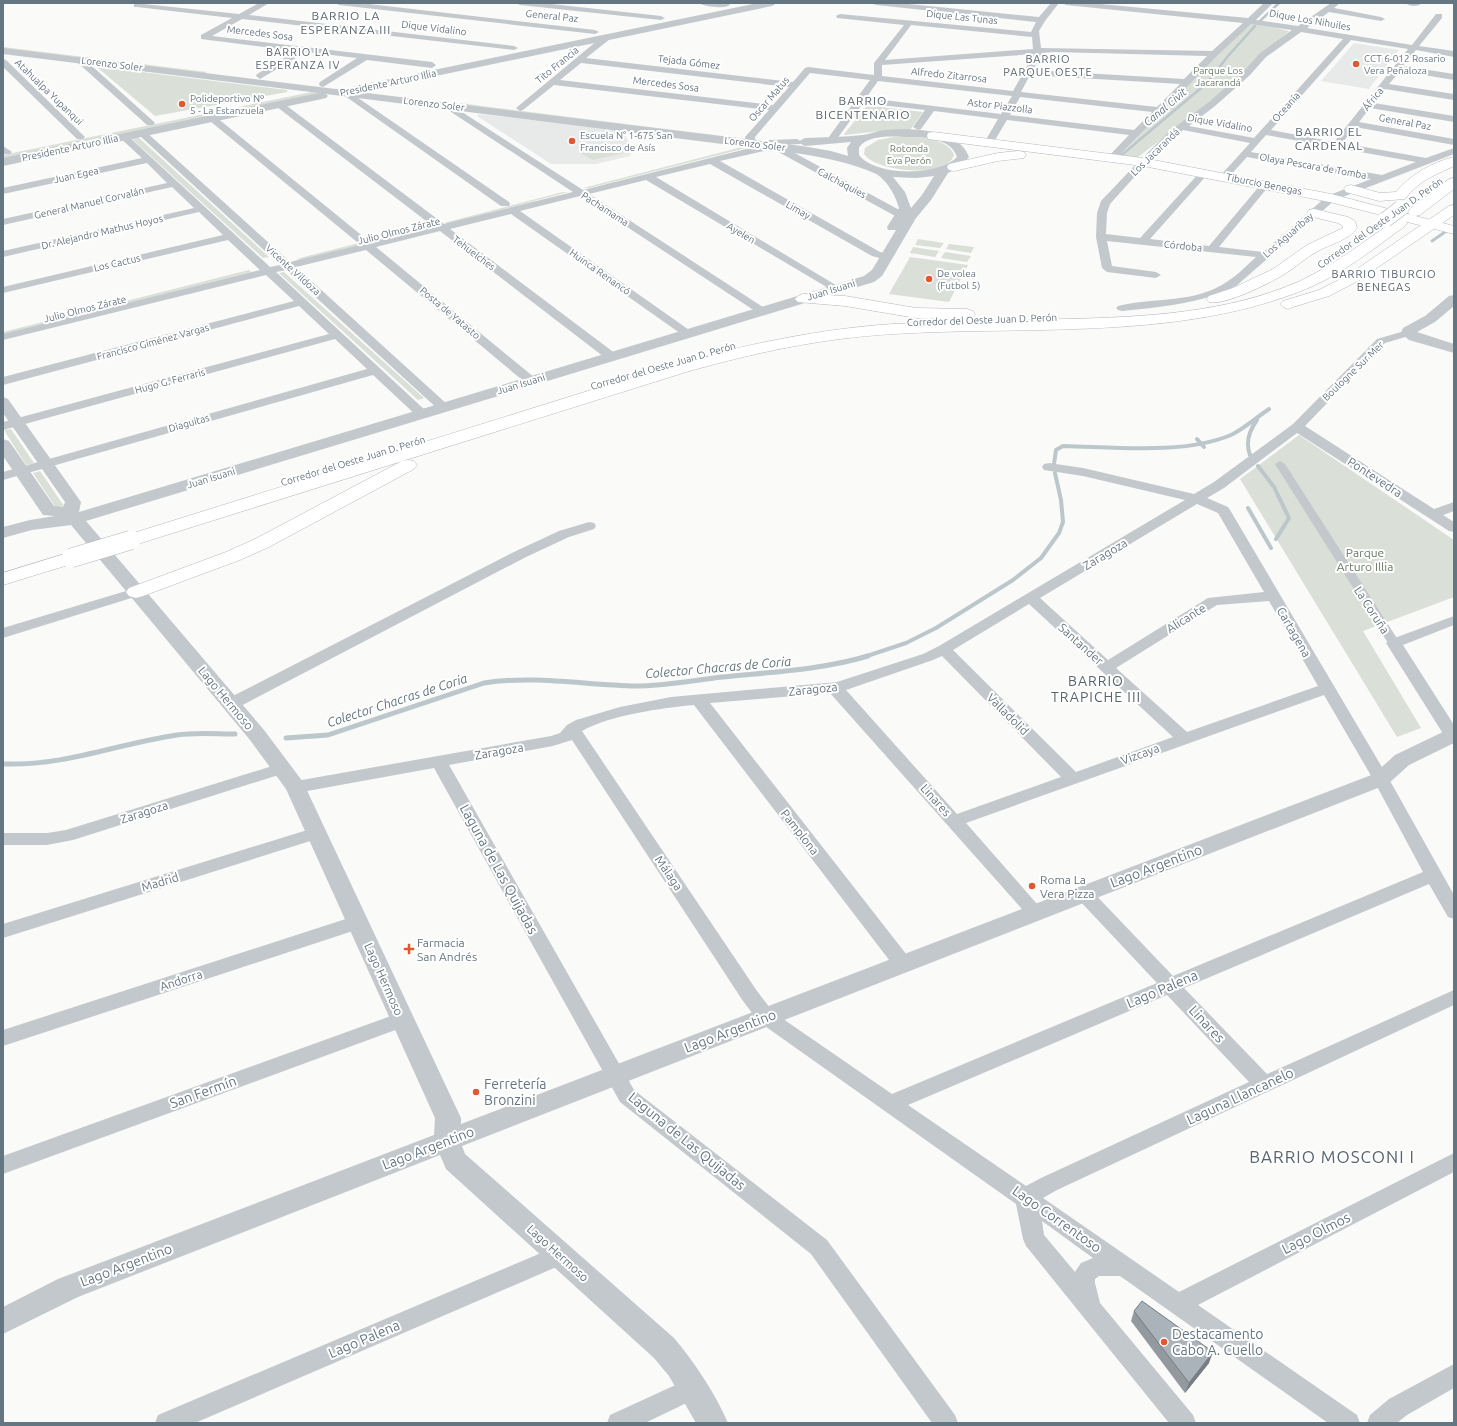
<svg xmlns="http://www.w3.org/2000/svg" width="1457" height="1426" viewBox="0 0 1457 1426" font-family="Ubuntu,sans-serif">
<rect width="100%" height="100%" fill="#fafaf8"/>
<path fill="#e8e9e9" d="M1354,43L1399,50L1369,89L1321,81Z
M480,114L623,131L632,149L630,156L596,164H551L477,116Z"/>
<path fill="#dadfd7" d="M1257,23L1289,31L1209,103L1138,157L1136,158L1120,156L1185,87L1229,44L1251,24Z
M3,47L207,72L204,74L3,49Z
M102,67L287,90V92L155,116L98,68Z
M312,92L325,93L3,160V155Z
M451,102L738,138L737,140L449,104Z
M871,106L923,112L910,130H889L845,135L844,134L866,107Z
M137,136L269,257L263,258L131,138Z
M894,137C910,136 948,136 954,155C947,179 876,172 864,154L865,148L878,140Z
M610,146L623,153L593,160L580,153Z
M746,146L750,147L589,188H583Z
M563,192H568L448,224L444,223Z
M426,226L429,228L301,260L296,259Z
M918,239L944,243L940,248L915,245Z
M949,244L974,247L971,253L946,249Z
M913,247L939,251L935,257L910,253Z
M945,252L971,256L967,262L941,258Z
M910,257L968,265L949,302L889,294Z
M249,270L251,272L3,335V332Z
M284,272L424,398L418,400L279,273Z
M11,429L34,463L26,465L4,430Z
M1299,435L1454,540V597L1363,631L1421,728L1397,737L1240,479Z
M40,471L64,506L56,508L33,473Z"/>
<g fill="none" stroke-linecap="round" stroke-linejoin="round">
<path stroke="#bbc7cb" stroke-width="2.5" d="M1260,21L1279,3
M1118,158L1207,83L1228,56L1255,26"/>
<path stroke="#bbc7cb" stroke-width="3" d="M1432,241L1445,232"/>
<path stroke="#bbc7cb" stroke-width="4" d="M1197,439L1204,447
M1250,455C1245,442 1249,431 1257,420
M1054,464L1056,450L1063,446C1114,447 1183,455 1231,435C1244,429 1257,417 1269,409
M1258,466L1274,487L1289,518L1276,539
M1248,508L1271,548
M864,657L906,643L936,628L1013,580L1041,558L1059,533L1063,522L1061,500L1055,473"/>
<path stroke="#bbc7cb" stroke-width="5" d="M286,738L328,735L484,683C535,675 584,685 636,686C665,686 694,680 723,677C771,672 821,670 868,656
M3,764C66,766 116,744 177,735C196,732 216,734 235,734"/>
<defs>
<path id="secondary" d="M933,132L1143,158L1331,194L1454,226V234L1330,202L1143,166L928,139L927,136L928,133Z
M1019,151L1024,152L1026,155L1024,158L998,161L954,171L949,170L947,167L949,164L998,153Z"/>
<path id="motorway" d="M1454,157V166C1433,176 1420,180 1405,199L1379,201L1346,192L1344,189L1346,186L1351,185L1380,193L1396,192C1410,175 1432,162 1454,157Z
M1454,178V189L1420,215L1415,216L1410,215L1408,212L1410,209L1449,179Z
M1454,205V215L1358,281L1329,296L1293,307L1288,309L1283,307L1280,304L1283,301L1319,290L1348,275L1449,206Z
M1314,209L1348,217L1355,221L1357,228C1349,240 1331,244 1318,251C1305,258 1295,268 1283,275C1268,284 1224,306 1209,302L1206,299L1209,296L1233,288L1273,269L1307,245L1343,228V226L1338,223L1309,216L1307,213L1309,210Z
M1400,219L1405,220L1407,223L1405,226C1371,251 1337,278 1296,293C1171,340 1025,326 894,334C822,338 752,353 683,373L138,544L131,546L124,544L121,540L124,536L671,365C744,345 818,329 893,324C951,321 1009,320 1067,319C1145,317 1228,313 1300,281C1334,265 1364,242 1395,220Z
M803,294L845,296L916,308L967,309L973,311L975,314L973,317L967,319L916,318L845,306L798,302L795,299L798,296Z
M408,460L414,461L417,465L414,469L269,547L240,560L143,596L136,598L129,596L126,592L129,588L226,552L255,539L402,461Z
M71,552L78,554L81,558L78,562L3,585V573Z"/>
</defs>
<use href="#secondary" stroke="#b3babf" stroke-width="1"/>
<use href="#motorway" stroke="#b4b9bd" stroke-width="1"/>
<path fill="#c3c8cc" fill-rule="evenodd" d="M1280,461L1285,464L1400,643L1398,645H1390L1388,643L1275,464Z"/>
<path fill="#c3c8cc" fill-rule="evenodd" d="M134,3L239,14L259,3H269L249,15L514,46L518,48L514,50L242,19L212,36L432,62L436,65L432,68L367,60L323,87L320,86L319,84L320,82L357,58L306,52L260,79L256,76L257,74L296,51L201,39V35L232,18L137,7H134Z
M335,3H360L595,30L599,32L595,34L339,5Z
M516,3H542L661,16L665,18L661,20L520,5Z
M699,3H727L730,5C724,9 705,7 699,3Z
M872,3H899L1039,17L1051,3H1059L1045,21L1039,31L1041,48L1212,51L1243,23L1066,5L1062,3H1090L1248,18L1264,3H1273L1256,20L1298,26L1331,3H1340L1334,8L1381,17L1385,19L1381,21L1329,12L1307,28L1412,45L1436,14H1442V18L1419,46L1454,51V57L1416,50L1403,66L1454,74V80L1400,71L1389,84L1454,94V100L1385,89L1374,103L1454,116V122L1370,108L1359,122L1454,139V145L1355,127L1342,143L1426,158L1454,148V154L1335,200L1236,286C1200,304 1161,307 1122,311L1118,310L1116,308L1118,306C1154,297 1196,304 1228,281C1238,275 1247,265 1256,257L1107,241L1112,266L1156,272L1161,275L1156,278L1107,272L1102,268L1096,237L1097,213L1101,201L1140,160L1170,131L1209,102L1243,72L1260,53L1292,30L1251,24L1217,56L1115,160L1112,161L1107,158L1129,135L1007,120L992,145L989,146L984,143L998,119L934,111L921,129L918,130L913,127L925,110L863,103L834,143H828L826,141L870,80L810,73L755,137L756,144L751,147L746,144L745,137L769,110L554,85L523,110L520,111L516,108L604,35H607L611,37L610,39L586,58L793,82L805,68L808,67L874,75V63L904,25L837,18L836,16L840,14L1031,32L1036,22L876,5ZM911,25L1032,37L1033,49L885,60ZM1301,32L1343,39L1254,138L1189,126L1215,106L1249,76L1266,57ZM1351,40L1408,49L1334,142L1271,130ZM1054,52L1207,56L1184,79L1033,70L1042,53ZM1034,54L1013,91L882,76V65ZM581,63L789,87L773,105L560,80ZM1030,75L1180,84L1157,107L1021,92ZM878,81L1012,96L1001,114L866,98ZM1020,97L1152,112L1134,130L1010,115ZM1183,130L1250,143L1221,175L1219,177L1221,179H1227L1247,157L1371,179L1327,196L1263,252L1219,247L1268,187L1270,185L1265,182L1262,183L1209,246L1150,239L1207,175L1209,173L1207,171H1201L1140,238L1106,234L1107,213L1110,204L1146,164ZM1266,135L1416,162L1382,175L1251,152Z
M1406,3H1422C1419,7 1409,7 1406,3Z
M80,57L83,58L153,121L155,123L153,125H147L77,62L76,60L77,58Z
M3,59L6,60L83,135L85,137L83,139H77L3,67Z
M348,91L509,202L510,204L509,206H501L345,96L344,94Z
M280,102L283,103L444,224L573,192L445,108L444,106L445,104L448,103L583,190L766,144L767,141L770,140L797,139L802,142L800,144L780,145L903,212L915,214L916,216L911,219L897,217L773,149L720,161L880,252L891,255L892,257L891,259L887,260L872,256L710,164L656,177L839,287L841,289L839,291L835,292L646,180L589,194L766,309L768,311L766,313H758L580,196L520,211L692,332L694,334L692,336H684L511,214L450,229L616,354L618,357L616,360H608L440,231L376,247L535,378L537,381L535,384H527L366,250L296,267L448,405L450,408L448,411H440L286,270L276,272L426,411L428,414L426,417H418L373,375L3,480V472L367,369L335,339L3,430V422L329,334L299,306L3,385V377L294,301L266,275L3,340V334L260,270L228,240L3,293V287L223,235L199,212L3,257V251L194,208L172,187L3,225V219L167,183L147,163L3,194V188L142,158L119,137L124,134L127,135L270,267L280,265L139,135L137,133L139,131H145L290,262L434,227L277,107L276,105L277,103Z
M213,116L216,117L365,238L366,240L365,242H357L210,121L208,119L210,117Z
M3,146L12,152L10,154H3Z
M1408,330L1412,331L1414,333L1412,335L1385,343L1305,426L1434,509L1454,502V511L1443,515L1454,522V532L1449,531L1297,433L1224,488L1207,498L1228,507L1230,510L1389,779L1454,895V919L1448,917L1429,884L1184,988L1267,1074L1454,990V1005L1057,1190L1043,1198L1179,1292L1454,1153V1172L1198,1305L1357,1415L1360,1423H1328L1120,1276H1099L1095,1279V1283L1100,1303L1193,1415L1196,1423H1169L1026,1246L1023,1239L1016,1204L759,1022L743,1001L572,740L553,746L449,765L634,1090L827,1240L955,1415L958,1423H932L811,1254L620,1102L434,768L296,793L290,791L288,787L290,783L296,781L551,736L560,733L567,725L576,720L620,707L671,697L837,682L923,654L939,646L1185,500L1083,476L1044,470L1042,467L1044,464L1049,463L1083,468L1194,494L1214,482L1293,424L1377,339ZM1197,504L1218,513L1264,592L1208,598L1108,660L1040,598ZM1269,601L1318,686L1187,732L1116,668L1217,605ZM1029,604L1173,737L1076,772L953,650ZM942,656L1061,777L957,814L846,690L933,660ZM830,693L1030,918L1036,920L1042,918L1045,913L966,823L1324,695L1373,779L1423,872L1173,976L1090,889L1084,888L1078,889L1075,894L1078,899L1157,983L892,1094L773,1012L757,991L582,731C610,715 662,708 694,705L896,969L903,971L910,969L912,964L910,959L710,703ZM1167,995L1249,1082L1041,1178L1026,1186L908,1105ZM1042,1221L1093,1258L1081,1263L1075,1272L1044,1235Z
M589,522L594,523L596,526L594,529L569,537L526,557L237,708L231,709L225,708L223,704L225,700L516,551L559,531Z
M136,588L141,589L143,592L141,595L3,638V628Z
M1454,616V625L1403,645L1454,725L1453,741L1447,740L1386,643L1389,640Z
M282,763L288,764L290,768L288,772L73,840L47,845H3V833H47L66,830Z
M317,827L323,829L326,833L323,837L3,938V924Z
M358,915L365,917L367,922L365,927L3,1046V1030Z
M402,1012L409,1015L412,1020L409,1025L3,1174V1156Z
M560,1245L568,1248L571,1255L568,1262L195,1423H155L158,1415Z
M1454,1364V1388L1407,1415L1397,1423H1367L1370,1415L1389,1399Z
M693,1377L701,1380L705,1388L701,1396L645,1423H607L610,1415Z"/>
<path fill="#c3c8cc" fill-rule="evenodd" d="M758,3H777L772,6L359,92L802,146L831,151L848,156L847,148L851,142L805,146L801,144L799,142L801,140L805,138C824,137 844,137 863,135C870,134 877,131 884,130C910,128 959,128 969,157L960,167L948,173L931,200L916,218L882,276L874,282L86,521L264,730L303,782L461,1118V1124L1374,774L1395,755L1447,730L1454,729V743L1409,765L1388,784L462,1146L465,1154L674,1338C695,1363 715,1393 728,1423H696L669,1376L654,1358L446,1169L440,1155L78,1297L3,1334V1307L58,1279L434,1135L435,1118L286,789L250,740L71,525L32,530L3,538V527L30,520L55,516L43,515L3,456V439L9,441L54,506L63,507L65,502L3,413V397L8,399L81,502L79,512L864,276L872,270L896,230H888L887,227L899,208C896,196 886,178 874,173C852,163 826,158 802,154L326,94L328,96L326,98L322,99L3,166V158L319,93L3,54V48L352,91L351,89L352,87L356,86ZM904,137C921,137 951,137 957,157C939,176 876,177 859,155V148C866,135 891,136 904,137ZM934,176L922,195L911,208L905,192L893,177L916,178Z
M1454,295V306L1435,322L1417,332L1454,344V353L1409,340L1401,333L1403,328L1425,316L1449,296Z"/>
<use href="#secondary" fill="#fff" fill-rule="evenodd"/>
<use href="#motorway" fill="#fff" fill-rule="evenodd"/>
<defs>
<path id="motorway-bridge-far1" d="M1385,220L1401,208"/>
<path id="motorway-bridge" d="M71,558L131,540"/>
</defs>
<use href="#motorway-bridge-far1" stroke="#b4b9bd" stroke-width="16" stroke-linecap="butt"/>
<use href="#motorway-bridge" stroke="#b4b9bd" stroke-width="20" stroke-linecap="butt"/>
<use href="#motorway-bridge-far1" stroke="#fff" stroke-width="15"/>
<use href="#motorway-bridge" stroke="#fff" stroke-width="19"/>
</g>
<path fill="#929a9f" d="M1134,1311L1209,1363L1185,1393L1131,1321Z"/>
<path fill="#777d82" d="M1213,1352L1209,1363L1185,1393L1189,1383Z"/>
<path fill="#aab3b9" stroke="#777d82" d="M1142,1301L1213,1352L1189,1383L1134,1311Z"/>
<g fill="#e4572e" stroke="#fff" stroke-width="1.5">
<circle cx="1356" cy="64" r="4"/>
<circle cx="182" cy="104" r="4"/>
<circle cx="572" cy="141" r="4"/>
<circle cx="929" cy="279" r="4"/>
<circle cx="1032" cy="886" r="4"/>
<path d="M407 943h4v4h4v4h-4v4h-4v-4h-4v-4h4z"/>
<circle cx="476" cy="1092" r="4"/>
<circle cx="1164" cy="1342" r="4"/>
</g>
<g text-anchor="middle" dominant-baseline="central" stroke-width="4" stroke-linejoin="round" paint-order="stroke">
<g font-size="10" fill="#657683" stroke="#fff">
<text transform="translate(552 16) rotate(6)">General Paz</text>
<text transform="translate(962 17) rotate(6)">Dique Las Tunas</text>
<text transform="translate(1310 20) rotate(10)">Dique Los Nihuiles</text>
<text transform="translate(434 28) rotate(7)">Dique Vidalino</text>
<text transform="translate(260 33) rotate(7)">Mercedes Sosa</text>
<text transform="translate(689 62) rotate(7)">Tejada Gómez</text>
<text transform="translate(112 64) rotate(7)">Lorenzo Soler</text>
<text transform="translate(557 65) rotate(-39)">Tito Francia</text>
<text transform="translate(949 75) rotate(6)">Alfredo Zitarrosa</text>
<text transform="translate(388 83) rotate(-12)">Presidente Arturo Illia</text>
<text transform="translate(666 84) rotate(7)">Mercedes Sosa</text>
<text transform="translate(49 92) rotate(44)">Atahualpa Yupanqui</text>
<text transform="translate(769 99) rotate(-49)">Oscar Matus</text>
<text transform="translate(1373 99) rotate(-51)">África</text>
<text transform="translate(434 104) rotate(7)">Lorenzo Soler</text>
<text transform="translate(1000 106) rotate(7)">Astor Piazzolla</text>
<text transform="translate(1286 107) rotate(-48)">Oceanía</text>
<text transform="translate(1405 122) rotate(10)">General Paz</text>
<text transform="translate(1220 123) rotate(10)">Dique Vidalino</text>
<text transform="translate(755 144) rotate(7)">Lorenzo Soler</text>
<text transform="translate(70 148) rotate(-12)">Presidente Arturo Illia</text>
<text transform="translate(1155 152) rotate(-44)">Los Jacarandá</text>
<text transform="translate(1313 166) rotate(10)">Olaya Pescara de Tomba</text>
<text transform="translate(76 175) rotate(-12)">Juan Egea</text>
<text transform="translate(842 183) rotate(28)">Calchaquies</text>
<text transform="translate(1264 184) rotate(11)">Tiburcio Benegas</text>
<text transform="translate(89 203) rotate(-13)">General Manuel Corvalán</text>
<text transform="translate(605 209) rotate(33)">Pachamama</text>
<text transform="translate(798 210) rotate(30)">Limay</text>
<text transform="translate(1380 223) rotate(-35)">Corredor del Oeste Juan D. Perón</text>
<text transform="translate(399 231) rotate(-14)">Julio Olmos Zárate</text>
<text transform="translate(102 232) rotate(-13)">Dr. Alejandro Mathus Hoyos</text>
<text transform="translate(741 233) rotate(31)">Ayelen</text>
<text transform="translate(1288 235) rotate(-41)">Los Aguaribay</text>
<text transform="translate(1183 246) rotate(6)">Córdoba</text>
<text transform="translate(474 253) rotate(37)">Tehuelches</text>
<text transform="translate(117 263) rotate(-13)">Los Cactus</text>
<text transform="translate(293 270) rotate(42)">Vicente Vildoza</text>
<text transform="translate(600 272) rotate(35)">Huinca Renancó</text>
<text transform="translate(831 290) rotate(-17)">Juan Isuani</text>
<text transform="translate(85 309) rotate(-14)">Julio Olmos Zárate</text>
<text transform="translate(450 313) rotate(40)">Posta de Yatasto</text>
<text transform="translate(982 320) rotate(-2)">Corredor del Oeste Juan D. Perón</text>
<text transform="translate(153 342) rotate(-15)">Francisco Giménez Vargas</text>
<text transform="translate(663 366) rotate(-16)">Corredor del Oeste Juan D. Perón</text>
<text transform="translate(1353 371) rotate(-44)">Boulogne Sur Mer</text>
<text transform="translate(170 381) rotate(-15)">Hugo G. Ferraris</text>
<text transform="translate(521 384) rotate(-17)">Juan Isuani</text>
<text transform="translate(189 423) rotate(-16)">Diaguitas</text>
<text transform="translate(353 461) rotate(-17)">Corredor del Oeste Juan D. Perón</text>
<text transform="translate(211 478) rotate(-17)">Juan Isuani</text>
</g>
<g font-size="10" fill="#657683" stroke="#fff" text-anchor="start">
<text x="1364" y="58">CCT 6-012 Rosario<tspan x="1364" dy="12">Vera Peñaloza</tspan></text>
<text x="190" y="98">Polideportivo Nº<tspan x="190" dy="12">5 - La Estanzuela</tspan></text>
<text x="580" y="135">Escuela N° 1-675 San<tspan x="580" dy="12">Francisco de Asís</tspan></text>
<text x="937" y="273">De volea<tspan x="937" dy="12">(Futbol 5)</tspan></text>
</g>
<g font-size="10" fill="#687a64" stroke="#fff">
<text x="1218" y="70">Parque Los<tspan x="1218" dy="12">Jacarandá</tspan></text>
<text x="909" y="148">Rotonda<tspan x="909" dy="12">Eva Perón</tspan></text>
</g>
<g font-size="11" letter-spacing="1" fill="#57646e" stroke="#fff">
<text x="298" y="52">BARRIO LA<tspan x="298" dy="13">ESPERANZA IV</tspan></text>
<text x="1048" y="59">BARRIO<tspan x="1048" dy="13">PARQUE OESTE</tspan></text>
<text x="1384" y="274">BARRIO TIBURCIO<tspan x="1384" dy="13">BENEGAS</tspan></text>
</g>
<g font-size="11" font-style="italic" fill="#60757c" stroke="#fff">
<text transform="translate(1165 107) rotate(-40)">Canal Civit</text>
</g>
<g font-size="12" letter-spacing="1" fill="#57646e" stroke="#fff">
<text x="346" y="15">BARRIO LA<tspan x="346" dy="14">ESPERANZA III</tspan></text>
<text x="863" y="100">BARRIO<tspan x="863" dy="14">BICENTENARIO</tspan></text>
<text x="1329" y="131">BARRIO EL<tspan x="1329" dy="14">CARDENAL</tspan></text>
</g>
<g font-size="12" fill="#657683" stroke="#fff">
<text transform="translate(1375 477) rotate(33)">Pontevedra</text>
<text transform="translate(1105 554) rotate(-31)">Zaragoza</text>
<text transform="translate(1372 610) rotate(57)">La Coruña</text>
<text transform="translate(1186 618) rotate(-32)">Alicante</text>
<text transform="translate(1294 632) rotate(60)">Cartagena</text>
<text transform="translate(1081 644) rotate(42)">Santander</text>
<text transform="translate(813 689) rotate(-6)">Zaragoza</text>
<text transform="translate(226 698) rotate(50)">Lago Hermoso</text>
<text transform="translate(1008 714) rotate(45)">Valladolid</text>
<text transform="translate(499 751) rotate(-10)">Zaragoza</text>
<text transform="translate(1140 754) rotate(-20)">Vizcaya</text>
<text transform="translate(936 800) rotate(48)">Linares</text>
<text transform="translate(144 812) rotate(-18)">Zaragoza</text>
<text transform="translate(800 832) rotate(52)">Pamplona</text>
<text transform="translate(669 873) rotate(56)">Málaga</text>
<text transform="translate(160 882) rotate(-17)">Madrid</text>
<text transform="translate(384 979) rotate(66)">Lago Hermoso</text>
<text transform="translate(181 980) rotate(-18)">Andorra</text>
<text transform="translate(558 1253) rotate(42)">Lago Hermoso</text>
</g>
<g font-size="12" fill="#687a64" stroke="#fff">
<text x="1365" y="552">Parque<tspan x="1365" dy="14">Arturo Illia</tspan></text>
</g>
<g font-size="12" fill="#657683" stroke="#fff" text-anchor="start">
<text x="1040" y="879">Roma La<tspan x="1040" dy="14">Vera Pizza</tspan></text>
<text x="417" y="942">Farmacia<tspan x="417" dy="14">San Andrés</tspan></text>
</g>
<g font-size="13" font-style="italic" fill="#60757c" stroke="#fff">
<text transform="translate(718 667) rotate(-5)">Colector Chacras de Coria</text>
<text transform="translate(397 700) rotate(-18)">Colector Chacras de Coria</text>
</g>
<g font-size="14" letter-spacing="1" fill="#57646e" stroke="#fff">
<text x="1096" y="681">BARRIO<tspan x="1096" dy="16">TRAPICHE III</tspan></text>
</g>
<g font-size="14" fill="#657683" stroke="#fff">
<text transform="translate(1156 866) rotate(-21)">Lago Argentino</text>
<text transform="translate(499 869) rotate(61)">Laguna de Las Quijadas</text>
<text transform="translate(1162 989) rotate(-23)">Lago Palena</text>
<text transform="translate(1207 1024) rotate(47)">Linares</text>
<text transform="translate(730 1031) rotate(-21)">Lago Argentino</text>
<text transform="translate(203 1092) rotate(-20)">San Fermín</text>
<text transform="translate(1240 1096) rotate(-25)">Laguna Llancanelo</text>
<text transform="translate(687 1141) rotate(39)">Laguna de Las Quijadas</text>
<text transform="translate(428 1148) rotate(-21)">Lago Argentino</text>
<text transform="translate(1057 1219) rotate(35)">Lago Correntoso</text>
<text transform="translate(1316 1233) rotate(-27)">Lago Olmos</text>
<text transform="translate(126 1265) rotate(-21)">Lago Argentino</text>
<text transform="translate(364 1339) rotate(-23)">Lago Palena</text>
</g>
<g font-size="14" fill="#657683" stroke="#fff" text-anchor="start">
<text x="484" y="1084">Ferretería<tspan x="484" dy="16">Bronzini</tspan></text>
<text x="1172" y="1334">Destacamento<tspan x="1172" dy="16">Cabo A. Cuello</tspan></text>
</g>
<g font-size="17" letter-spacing="1" fill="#57646e" stroke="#fff">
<text x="1332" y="1156">BARRIO MOSCONI I</text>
</g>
</g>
<rect width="1457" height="1426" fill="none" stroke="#657683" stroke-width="8"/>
</svg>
